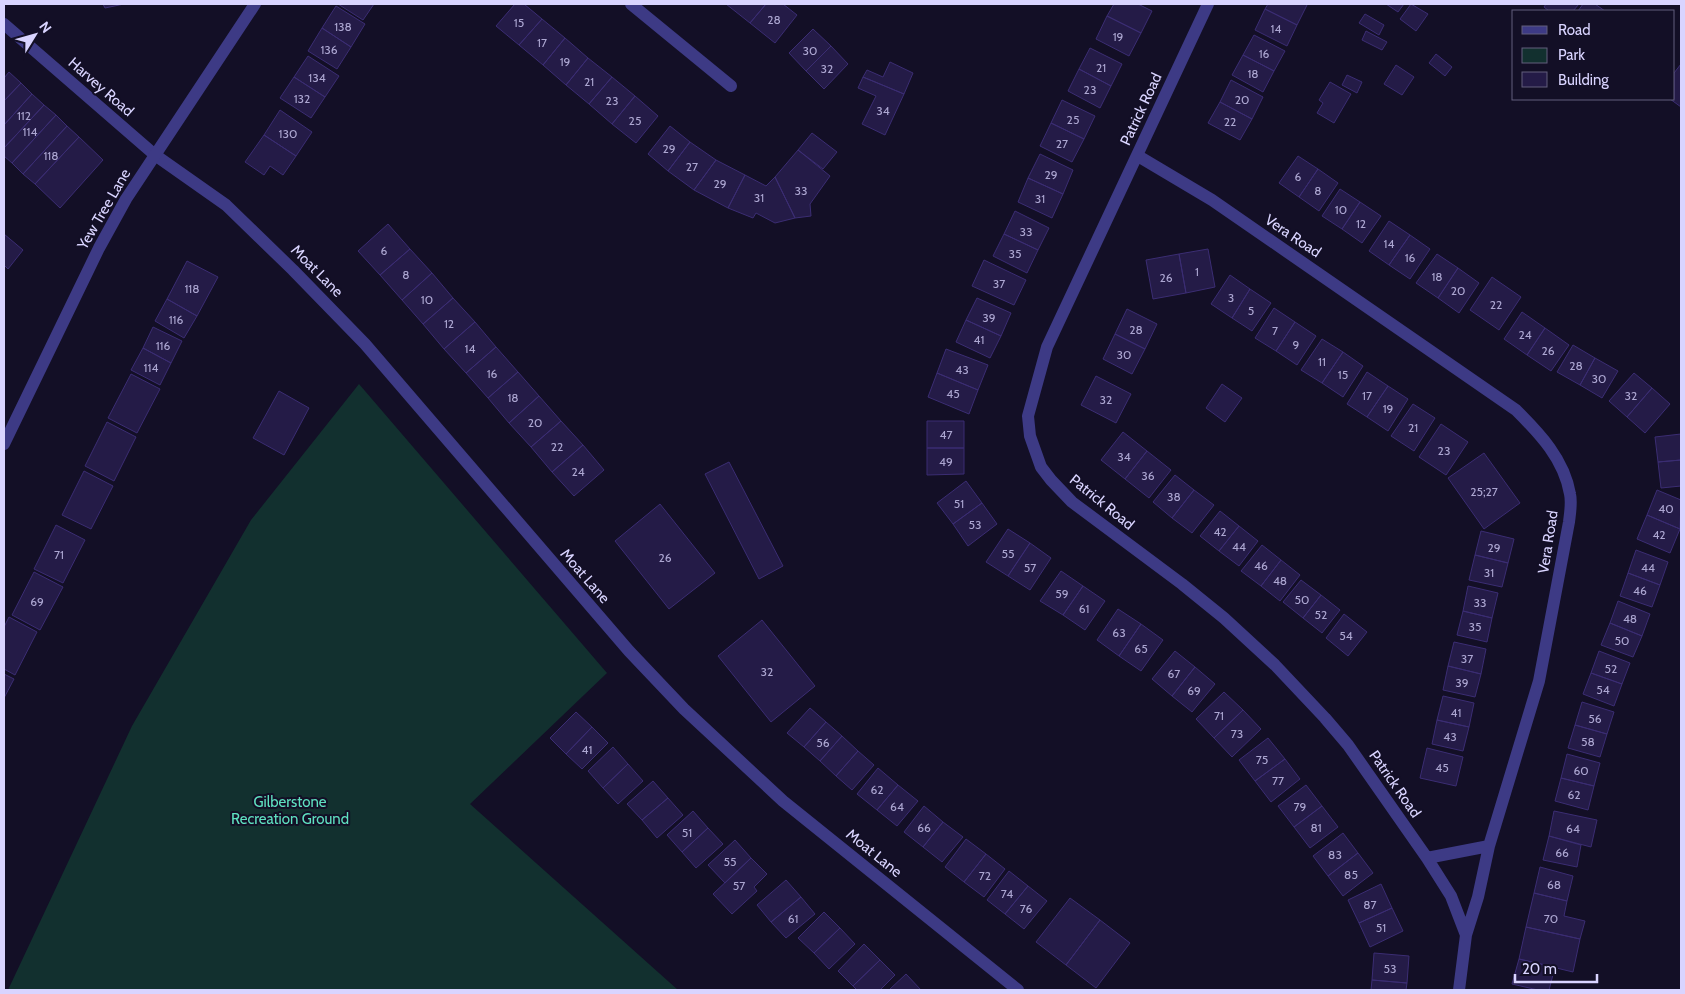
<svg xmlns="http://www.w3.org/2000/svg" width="1685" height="994" viewBox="0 0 1685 994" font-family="Cabin,sans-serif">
<rect width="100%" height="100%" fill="#130f26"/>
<path fill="#12302f" d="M359,384L607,673L470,804L678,990H8L132,726L251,520Z"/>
<path fill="#241b47" stroke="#3b2d73" d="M103,4H124L105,8Z
M338,4H374L363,20Z
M515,4H524L542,19L519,45L496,26Z
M726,4H766L750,23Z
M766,4H783L797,15L775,43L750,23Z
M1114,4H1138L1152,11L1141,33L1107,16Z
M1268,4H1305L1307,5L1297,25L1265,9Z
M1386,4H1404L1398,12Z
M1411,4L1428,14L1416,31L1400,19Z
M1546,4H1579L1573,11H1549L1544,7Z
M1583,4H1595L1605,11H1578Z
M336,6L365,24L351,47L322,28Z
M1265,9L1297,25L1287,46L1255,30Z
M1365,14L1384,25L1379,35L1359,23Z
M1107,16L1141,33L1129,56L1096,39Z
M542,19L565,38L543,65L519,45Z
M322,28L351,47L337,69L308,51Z
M813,29L831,46L806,71L789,53Z
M1366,31L1387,42L1382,50L1362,40Z
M1254,35L1285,51L1274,71L1243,55Z
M565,38L588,58L566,85L543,65Z
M831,46L848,64L824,89L806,71Z
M1090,48L1122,64L1111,86L1079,69Z
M1436,54L1452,67L1445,76L1429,63Z
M1243,55L1274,71L1263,92L1232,75Z
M308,56L339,76L325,97L294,77Z
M588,58L612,77L589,104L566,85Z
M890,62L913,73L904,94L863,77L867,70L883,77Z
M1681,64V107L1670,99H1674V73Z
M1396,65L1414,77L1402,95L1384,84Z
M1079,69L1111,86L1100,108L1068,91Z
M9,72L21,83L4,101V78Z
M1347,75L1362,82L1357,93L1342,85Z
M294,77L325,97L311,118L280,98Z
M612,77L635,96L612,124L589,104Z
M863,77L904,94L885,135L862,124L876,96L858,88Z
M1231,80L1263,97L1252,119L1220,102Z
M1330,82L1351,94L1334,123L1317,113L1323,103L1319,100Z
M21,83L32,94L4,125V101Z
M32,94L44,105L4,148V125Z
M635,96L658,116L636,143L612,124Z
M1062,100L1095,116L1084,139L1051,123Z
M1220,102L1252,119L1240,140L1208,123Z
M44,105L56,115L12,163L4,156V148Z
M280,110L312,132L296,156L264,135Z
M56,115L67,126L23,174L12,163Z
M1051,123L1084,139L1072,162L1040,146Z
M67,126L79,137L35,184L23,174Z
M670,126L690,142L668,171L648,154Z
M812,133L837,152L823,169L798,150Z
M264,135L296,156L283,175L270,166L264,175L245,162Z
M79,137L103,160L60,208L35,184Z
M690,142L716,160L694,190L668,171Z
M798,150L830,176L810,204L811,216L795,218L775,177Z
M1040,154L1073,170L1063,194L1028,178Z
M1298,156L1318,169L1299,197L1279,183Z
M716,160L745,175L728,208L694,190Z
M1318,169L1338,183L1319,211L1299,197Z
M745,175L766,186L775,177L795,218L775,223L756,213L753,218L728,208Z
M1028,178L1063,194L1052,218L1018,202Z
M1340,189L1360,202L1342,229L1322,216Z
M1360,202L1381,216L1362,243L1342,229Z
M1015,211L1049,228L1038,250L1004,234Z
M1389,221L1410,235L1389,265L1369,251Z
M388,224L410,249L380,275L358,251Z
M4,234L23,250L8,269L4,265Z
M1004,234L1038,250L1027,273L993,256Z
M1410,235L1430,249L1410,279L1389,265Z
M410,249L432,273L402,300L380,275Z
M1208,249L1215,287L1186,293L1179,254Z
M1179,254L1186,293L1153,299L1146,260Z
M1437,254L1458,268L1438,298L1416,283Z
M984,260L1026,280L1014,305L972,286Z
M187,261L218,277L197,316L167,299Z
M1458,268L1479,283L1459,313L1438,298Z
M432,273L453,298L423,324L402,300Z
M1230,275L1250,289L1232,318L1211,304Z
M1492,277L1521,297L1499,330L1470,310Z
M1250,289L1271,303L1252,331L1232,318Z
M453,298L475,322L444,349L423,324Z
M977,298L1011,313L1001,336L966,320Z
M167,299L197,316L184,338L155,321Z
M1274,308L1295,322L1276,351L1255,338Z
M1127,309L1157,324L1145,349L1115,334Z
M1522,312L1545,328L1527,355L1504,339Z
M966,320L1001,336L990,358L956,342Z
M475,322L496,347L466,373L444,349Z
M1295,322L1316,336L1297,365L1276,351Z
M153,327L182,341L171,363L143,348Z
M1545,328L1569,345L1551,371L1527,355Z
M1115,334L1145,349L1132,374L1103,359Z
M1322,339L1343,352L1322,383L1301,370Z
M1573,345L1595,358L1580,385L1557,372Z
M496,347L518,372L488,398L466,373Z
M143,348L171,363L160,385L131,370Z
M946,349L988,365L978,390L937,373Z
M1343,352L1363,366L1343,397L1322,383Z
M1595,358L1618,371L1602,398L1580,385Z
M518,372L539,396L509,423L488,398Z
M1367,372L1388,386L1367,417L1347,404Z
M937,373L978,390L969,414L928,397Z
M1634,373L1652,388L1627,417L1609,401Z
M131,374L160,389L137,433L108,418Z
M1096,376L1131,394L1116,423L1081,405Z
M1222,384L1242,398L1225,422L1206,408Z
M1388,386L1408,399L1388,431L1367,417Z
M1652,388L1670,404L1645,433L1627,417Z
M279,391L309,408L284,455L253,438Z
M539,396L561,421L531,447L509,423Z
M1413,404L1435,418L1414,451L1391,436Z
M561,421L583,445L552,472L531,447Z
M927,421H964V448H927Z
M107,422L136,437L114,481L85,466Z
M1441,424L1468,442L1446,475L1419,457Z
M1123,432L1147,451L1125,479L1101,460Z
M1681,434V460L1658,462L1655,437Z
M583,445L604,470L574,496L552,472Z
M927,448H964V474L927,475Z
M1147,451L1171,470L1149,498L1125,479Z
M1484,453L1520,503L1484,529L1448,478Z
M1681,460V486L1661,488L1658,462Z
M729,462L783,566L759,579L705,474Z
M84,471L113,486L91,529L62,515Z
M1175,475L1194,490L1172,518L1153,502Z
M966,481L982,503L953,524L937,503Z
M1194,490L1214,505L1192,533L1172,518Z
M1657,490L1681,500L1680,529L1647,515Z
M982,503L997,524L968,546L953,524Z
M660,504L715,573L669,609L615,541Z
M1220,511L1239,526L1219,551L1200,536Z
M1647,515L1680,529L1670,553L1637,539Z
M56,525L85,540L63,583L34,569Z
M1239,526L1258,541L1239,566L1219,551Z
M1008,529L1030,543L1008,576L986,562Z
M1481,531L1514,539L1508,563L1475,555Z
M1030,543L1051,558L1030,590L1008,576Z
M1262,545L1281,560L1261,586L1241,571Z
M1636,550L1668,562L1660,585L1628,573Z
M1475,555L1508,563L1502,587L1469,580Z
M1281,560L1300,575L1280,601L1261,586Z
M1061,571L1083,586L1063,615L1040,601Z
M34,572L63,587L40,630L12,615Z
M1628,573L1660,585L1652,607L1620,596Z
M1301,580L1321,595L1303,618L1283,602Z
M1083,586L1105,601L1085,630L1063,615Z
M1468,586L1498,593L1492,618L1463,611Z
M1321,595L1340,610L1322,633L1303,618Z
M1618,601L1650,614L1642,636L1610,623Z
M1118,609L1141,624L1119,656L1097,640Z
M1463,611L1492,618L1487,642L1457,635Z
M1344,614L1367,632L1348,656L1326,638Z
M9,617L37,632L15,675L4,669V627Z
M762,620L815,686L771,722L718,656Z
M1610,623L1642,636L1633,657L1601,645Z
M1141,624L1163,640L1141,671L1119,656Z
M1454,642L1486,649L1481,674L1448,666Z
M1175,651L1195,667L1172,696L1152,679Z
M1599,651L1630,663L1622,684L1591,673Z
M1448,666L1481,674L1475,697L1443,690Z
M1195,667L1215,684L1192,712L1172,696Z
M1591,673L1622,684L1614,706L1583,694Z
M4,674L14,679L4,698Z
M1224,692L1243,710L1214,738L1196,719Z
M1443,696L1474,703L1469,727L1437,720Z
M1582,702L1614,712L1607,734L1575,725Z
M810,708L826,722L804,747L787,733Z
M1243,710L1261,729L1232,757L1214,738Z
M576,712L592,727L566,754L550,738Z
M1437,720L1469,727L1463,751L1432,744Z
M826,722L842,736L820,761L804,747Z
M1575,725L1607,734L1600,757L1568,748Z
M592,727L608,743L582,769L566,754Z
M842,736L858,751L836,776L820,761Z
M1268,738L1285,759L1255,781L1239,760Z
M613,747L628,764L603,788L588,771Z
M1427,748L1463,757L1456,786L1420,778Z
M858,751L874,765L852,790L836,776Z
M1567,754L1600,763L1594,786L1561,778Z
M1285,759L1300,779L1271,802L1255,781Z
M628,764L643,781L618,804L603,788Z
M878,768L898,785L877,810L857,794Z
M1561,778L1594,786L1588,810L1555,801Z
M653,781L668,798L642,820L627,804Z
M898,785L918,801L897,826L877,810Z
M1306,785L1322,806L1294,827L1278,806Z
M668,798L683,815L657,838L642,820Z
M924,806L943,822L923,847L904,832Z
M1322,806L1338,827L1310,848L1294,827Z
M693,811L708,828L682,852L667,835Z
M1554,811L1597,820L1591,847L1549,836Z
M943,822L963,837L942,862L923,847Z
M708,828L723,844L696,868L682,852Z
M1343,833L1358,853L1328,876L1313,856Z
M1549,836L1581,845L1577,867L1543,860Z
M966,839L986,854L964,882L945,867Z
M735,840L751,858L725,883L708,865Z
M1358,853L1373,873L1343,896L1328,876Z
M986,854L1005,869L984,897L964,882Z
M751,858L767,874L754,887L757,891L732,914L713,894Z
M1540,867L1573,876L1567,901L1534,893Z
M1009,871L1028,886L1005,914L987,900Z
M786,880L801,897L771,922L757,905Z
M1381,884L1392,908L1359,923L1348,900Z
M1028,886L1047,901L1024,929L1005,914Z
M1534,893L1567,901L1564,916L1585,921L1580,939L1526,927Z
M801,897L815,914L786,938L771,922Z
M1070,898L1100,920L1066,965L1036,942Z
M1392,908L1403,931L1370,947L1359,923Z
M824,912L840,928L814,953L798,938Z
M1100,920L1130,943L1096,988L1066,965Z
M1526,927L1580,939L1573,972L1519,959Z
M840,928L855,944L829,969L814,953Z
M864,944L880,960L853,986L838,971Z
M1374,953L1409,956L1407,983L1372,980Z
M1519,959L1555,967L1549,990H1538L1512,984Z
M880,960L895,975L880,990H857L853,986Z
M906,974L921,990H889Z
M1372,980L1407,983L1406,990H1371Z"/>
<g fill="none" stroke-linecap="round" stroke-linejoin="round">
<path stroke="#3d3a85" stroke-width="12" d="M631,4L731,86
M1208,4L1047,347L1028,416L1030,436L1041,467L1051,480L1072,502L1182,584L1224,618L1275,665L1325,718L1348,745L1427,858L1451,896L1466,935
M4,24L155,155L226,205L293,270L365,344L629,651L684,709L783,801L1018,990
M1138,156L1212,200L1516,410C1540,434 1564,459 1570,494C1572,503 1570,513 1569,522L1539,681L1489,846L1478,897L1466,935L1459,990
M1427,858L1489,846"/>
<path stroke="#3d3a85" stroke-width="12" d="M4,444L99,248L126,199L255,4"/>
</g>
<g text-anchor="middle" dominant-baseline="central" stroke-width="4" stroke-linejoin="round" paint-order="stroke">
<g font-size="12" fill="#aca6d1">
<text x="774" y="19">28</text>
<text x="519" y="22">15</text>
<text x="343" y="26">138</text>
<text x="1276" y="28">14</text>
<text x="1118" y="36">19</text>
<text x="542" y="42">17</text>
<text x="329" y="49">136</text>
<text x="810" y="50">30</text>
<text x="1264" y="53">16</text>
<text x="565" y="61">19</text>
<text x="1101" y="67">21</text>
<text x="827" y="68">32</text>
<text x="1253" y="73">18</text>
<text x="317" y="77">134</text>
<text x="589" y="81">21</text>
<text x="1090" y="89">23</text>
<text x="302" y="98">132</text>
<text x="1242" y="99">20</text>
<text x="612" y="100">23</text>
<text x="883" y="110">34</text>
<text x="24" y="115">112</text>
<text x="1073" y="119">25</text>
<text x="635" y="120">25</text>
<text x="1230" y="121">22</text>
<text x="30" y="131">114</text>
<text x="288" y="133">130</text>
<text x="1062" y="143">27</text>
<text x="669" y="148">29</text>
<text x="51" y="155">118</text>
<text x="692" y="166">27</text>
<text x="1051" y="174">29</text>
<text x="1298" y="176">6</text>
<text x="720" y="183">29</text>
<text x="801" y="190">33</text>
<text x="1318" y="190">8</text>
<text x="759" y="197">31</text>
<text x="1040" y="198">31</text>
<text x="1341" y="209">10</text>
<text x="1361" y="223">12</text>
<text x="1026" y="231">33</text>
<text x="1389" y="243">14</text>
<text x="384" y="250">6</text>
<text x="1015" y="253">35</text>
<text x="1410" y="257">16</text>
<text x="1197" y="271">1</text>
<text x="406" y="274">8</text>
<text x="1437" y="276">18</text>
<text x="1166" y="277">26</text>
<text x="999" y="283">37</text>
<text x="192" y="288">118</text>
<text x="1458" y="290">20</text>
<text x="1231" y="297">3</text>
<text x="427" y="299">10</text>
<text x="1496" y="304">22</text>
<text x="1251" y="310">5</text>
<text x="989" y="317">39</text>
<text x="176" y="319">116</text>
<text x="449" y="323">12</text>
<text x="1136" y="329">28</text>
<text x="1275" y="330">7</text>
<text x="1525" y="334">24</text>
<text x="979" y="339">41</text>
<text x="1296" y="344">9</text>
<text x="163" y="345">116</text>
<text x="470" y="348">14</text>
<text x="1548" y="350">26</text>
<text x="1124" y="354">30</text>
<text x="1322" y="361">11</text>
<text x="1576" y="365">28</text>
<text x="151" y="367">114</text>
<text x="962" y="369">43</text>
<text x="492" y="373">16</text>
<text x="1343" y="374">15</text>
<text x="1599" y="378">30</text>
<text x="953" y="393">45</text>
<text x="1367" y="395">17</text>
<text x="1631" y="395">32</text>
<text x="513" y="397">18</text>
<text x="1106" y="399">32</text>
<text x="1388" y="408">19</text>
<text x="535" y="422">20</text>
<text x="1413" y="427">21</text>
<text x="946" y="434">47</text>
<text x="557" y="446">22</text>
<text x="1444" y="450">23</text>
<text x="1124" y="456">34</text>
<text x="946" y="461">49</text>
<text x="578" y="471">24</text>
<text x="1148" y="475">36</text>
<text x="1484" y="491">25;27</text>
<text x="1174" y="496">38</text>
<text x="959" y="503">51</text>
<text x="1666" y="508">40</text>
<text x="975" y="524">53</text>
<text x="1220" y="531">42</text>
<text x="1659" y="534">42</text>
<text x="1239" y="546">44</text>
<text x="1494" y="547">29</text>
<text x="1008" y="553">55</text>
<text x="59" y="554">71</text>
<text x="665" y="557">26</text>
<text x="1261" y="565">46</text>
<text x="1030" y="567">57</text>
<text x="1648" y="567">44</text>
<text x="1489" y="572">31</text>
<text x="1280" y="580">48</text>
<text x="1640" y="590">46</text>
<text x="1062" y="593">59</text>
<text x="1302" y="599">50</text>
<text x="37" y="601">69</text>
<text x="1480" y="602">33</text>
<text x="1084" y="608">61</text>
<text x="1321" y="614">52</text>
<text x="1630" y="618">48</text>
<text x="1475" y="626">35</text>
<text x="1119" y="632">63</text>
<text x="1346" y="635">54</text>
<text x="1622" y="640">50</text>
<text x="1141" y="648">65</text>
<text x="1467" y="658">37</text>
<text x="1611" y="668">52</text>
<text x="767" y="671">32</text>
<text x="1174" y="673">67</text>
<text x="1462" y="682">39</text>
<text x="1603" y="689">54</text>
<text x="1194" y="690">69</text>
<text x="1456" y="712">41</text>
<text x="1219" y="715">71</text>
<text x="1595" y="718">56</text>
<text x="1237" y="733">73</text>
<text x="1450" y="736">43</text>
<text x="1588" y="741">58</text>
<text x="823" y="742">56</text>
<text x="587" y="749">41</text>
<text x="1262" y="759">75</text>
<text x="1442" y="767">45</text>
<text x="1581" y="770">60</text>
<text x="1278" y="780">77</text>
<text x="877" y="789">62</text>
<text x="1574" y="794">62</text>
<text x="897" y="806">64</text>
<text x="1300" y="806">79</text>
<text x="924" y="827">66</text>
<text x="1316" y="827">81</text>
<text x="1573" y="828">64</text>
<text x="687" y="832">51</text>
<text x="1562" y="852">66</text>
<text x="1335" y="854">83</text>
<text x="730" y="861">55</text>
<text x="1351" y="874">85</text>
<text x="985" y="875">72</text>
<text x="1554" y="884">68</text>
<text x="739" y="885">57</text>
<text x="1007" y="893">74</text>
<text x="1370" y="904">87</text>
<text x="1026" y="908">76</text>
<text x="793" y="918">61</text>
<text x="1551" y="918">70</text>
<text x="1381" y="927">51</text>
<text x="1390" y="968">53</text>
</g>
<g font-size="15" fill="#d9d4ff" stroke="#130f26">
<text transform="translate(101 87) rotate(41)">Harvey Road</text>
<text transform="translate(1141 109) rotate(-65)">Patrick Road</text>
<text transform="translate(104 209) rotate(-60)">Yew Tree Lane</text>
<text transform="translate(1293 236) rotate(34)">Vera Road</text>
<text transform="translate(317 271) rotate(45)">Moat Lane</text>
<text transform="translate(1102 502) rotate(39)">Patrick Road</text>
<text transform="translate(1548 542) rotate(-81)">Vera Road</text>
<text transform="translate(585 576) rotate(49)">Moat Lane</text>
<text transform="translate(1395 784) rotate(55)">Patrick Road</text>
<text transform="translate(874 853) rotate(39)">Moat Lane</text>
</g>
<g font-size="15" fill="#5fe0c0" stroke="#130f26">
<text x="290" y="802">Gilberstone<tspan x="290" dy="17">Recreation Ground</tspan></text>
</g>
</g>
<rect width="1685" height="994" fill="none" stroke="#d9d4ff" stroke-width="10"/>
<rect x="1512" y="10" width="162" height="90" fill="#130f26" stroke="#625e7d"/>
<rect x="1522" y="26" width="25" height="8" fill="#3d3a85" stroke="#625e7d"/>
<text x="1558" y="35" font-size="15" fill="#d9d4ff">Road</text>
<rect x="1522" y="48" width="25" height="15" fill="#12302f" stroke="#625e7d"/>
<text x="1558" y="60" font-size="15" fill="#d9d4ff">Park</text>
<rect x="1522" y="72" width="25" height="15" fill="#241b47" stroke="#625e7d"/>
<text x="1558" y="85" font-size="15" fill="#d9d4ff">Building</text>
<g transform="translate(35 35) rotate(53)" stroke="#130f26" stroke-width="4" paint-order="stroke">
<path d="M0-4L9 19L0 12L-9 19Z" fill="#d9d4ff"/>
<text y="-8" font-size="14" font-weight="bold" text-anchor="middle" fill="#d9d4ff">N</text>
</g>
<path d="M1515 974v8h82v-8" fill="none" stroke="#d9d4ff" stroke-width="2.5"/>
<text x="1522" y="974" font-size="15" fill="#d9d4ff" stroke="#130f26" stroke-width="4" paint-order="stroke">20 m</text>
</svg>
